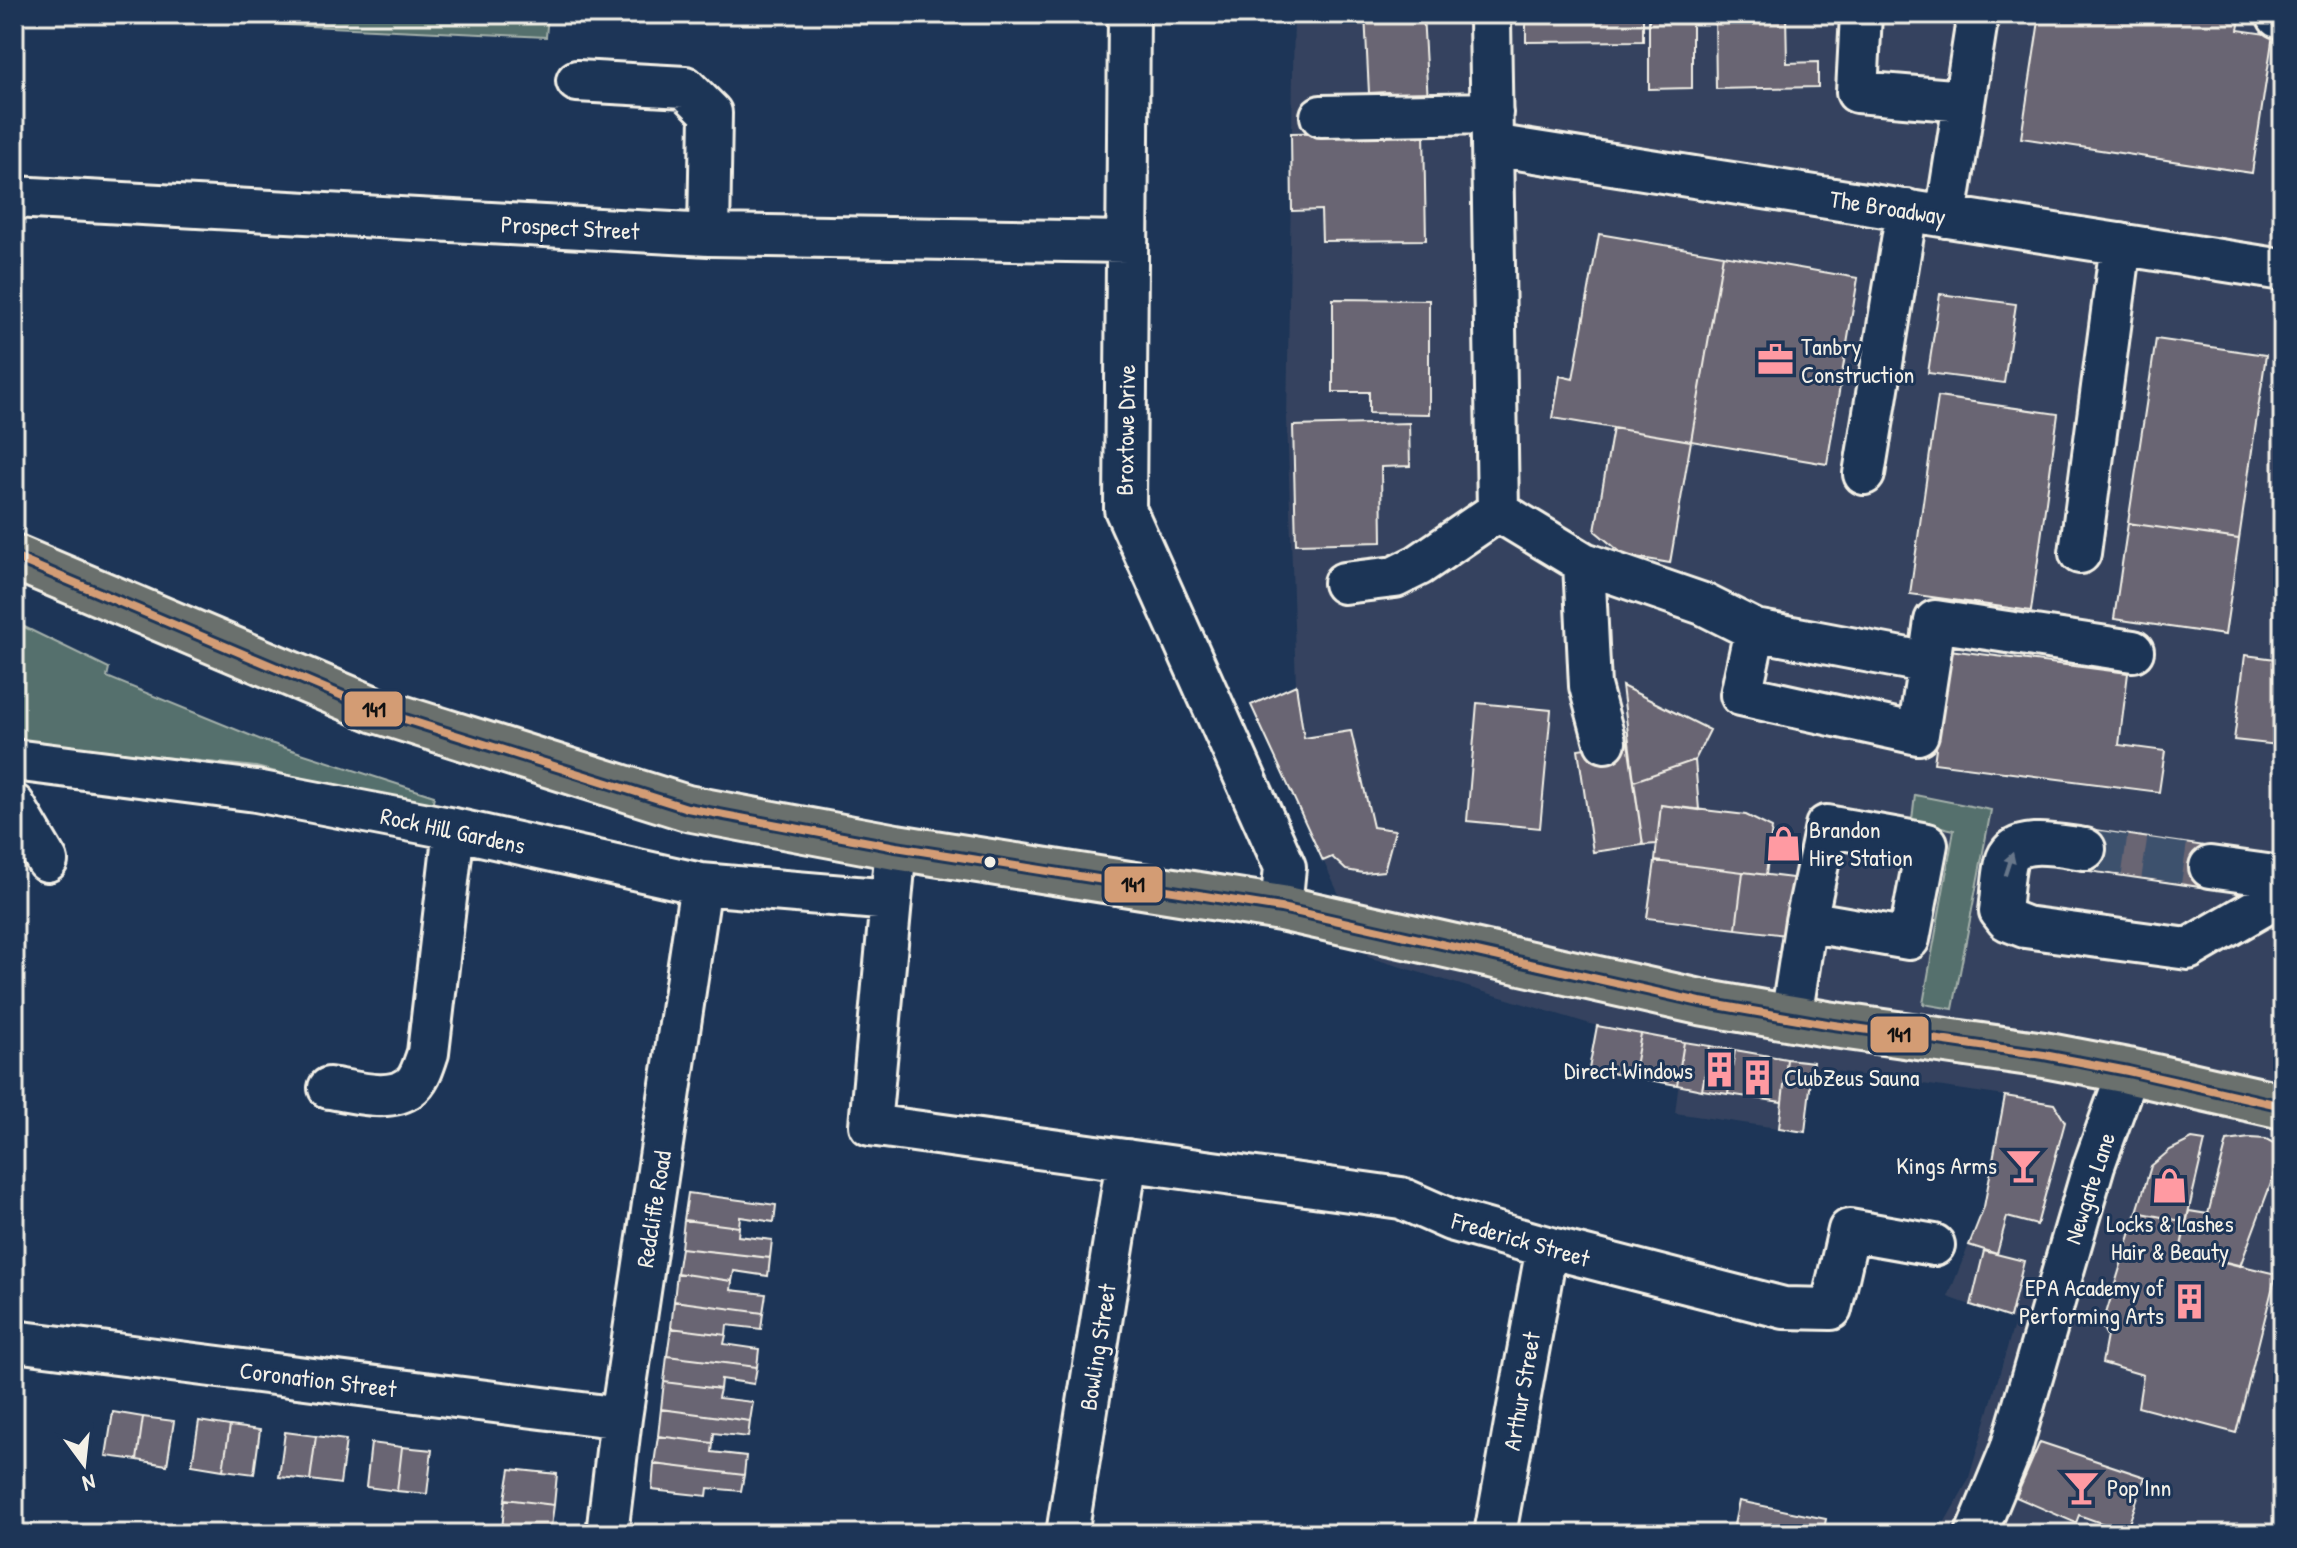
<svg xmlns="http://www.w3.org/2000/svg" width="2297" height="1548" viewBox="0 0 2297 1548" font-family="'Patrick Hand',sans-serif">
<rect width="100%" height="100%" fill="#1d3557"/>
<filter id="ink" filterUnits="userSpaceOnUse"><feTurbulence type="fractalNoise" baseFrequency=".0125" numOctaves="2"/><feDisplacementMap in="SourceGraphic" scale="16" xChannelSelector="R" yChannelSelector="G"/><feConvolveMatrix kernelMatrix="1 2 1 2 8 2 1 2 1" color-interpolation-filters="sRGB"/></filter>
<g filter="url(#ink)">
<path fill="#34435f" d="M1294,14H2283V1534H1938L1968,1481L2015,1321L1948,1297L1984,1207L2005,1096L1813,1068L1805,1132L1675,1113L1684,1042L1597,1026L1368,957L1251,705L1296,685L1287,419Z"/>
<path fill="#55706d" stroke="#a4b0aa" stroke-width="2" d="M131,14H548L546,37L287,25Z
M14,622L109,668L107,677L264,741L434,796L431,811L256,767L14,741Z
M1915,795L1991,810L1953,1009L1923,1004L1954,830L1912,820Z"/>
<path fill="#696573" stroke="#f4f1e8" stroke-width="2" d="M1365,14H1423L1428,102L1389,104L1388,92L1369,93Z
M1526,14H1643V41L1526,42Z
M1715,14H1786L1787,63L1818,62V87L1716,89Z
M2040,14H2241L2238,30L2273,35L2252,173L2021,138Z
M1692,18V88L1649,89V19Z
M1424,131L1426,240L1322,241L1321,210L1292,211L1291,133Z
M1599,234L1723,255L1691,441L1553,418L1560,376L1573,379Z
M1723,255L1858,278L1827,464L1691,441Z
M1940,294L2016,304L2004,383L1928,373Z
M1333,299L1429,300V414L1369,413V392H1333Z
M2156,339L2266,355L2239,539L2128,523Z
M1938,397L2058,414L2031,611L1910,594Z
M1409,423L1410,466L1381,467L1382,542L1296,544L1293,426Z
M1613,428L1691,441L1670,563L1624,555L1595,531Z
M2128,523L2239,539L2225,635L2114,619Z
M1949,650L2128,673L2119,745L2165,751L2159,792L1934,763Z
M2245,655L2283,660V722L2281,721L2278,745L2234,740Z
M1296,685L1304,738L1351,731L1373,827L1395,830L1384,871L1363,873L1346,870L1332,857L1323,861L1251,705Z
M1622,686L1710,730L1695,760L1634,781Z
M1477,703L1551,710L1540,828L1467,821Z
M1628,742L1643,845L1593,852L1578,749Z
M1695,760L1699,810L1661,805L1657,844L1643,845L1634,781Z
M1661,805L1746,815L1772,828L1766,875L1655,861Z
M2088,829L2212,847L2207,888L2082,870Z
M1655,861L1743,872L1736,929L1647,918Z
M1743,872L1793,878L1786,935L1736,929Z
M1597,1026L1641,1034L1633,1077L1589,1069Z
M1641,1034L1684,1042L1677,1085L1633,1077Z
M1684,1042L1710,1046L1702,1090L1677,1085Z
M1710,1046L1735,1050L1728,1094L1702,1090Z
M1735,1050L1787,1059L1782,1102L1728,1094Z
M1787,1059L1813,1062L1805,1132L1779,1128Z
M2005,1096L2054,1104L2065,1122L2037,1225L2007,1217L1997,1254L1969,1245L1984,1207Z
M2250,1138L2266,1139L2283,1148V1151L2240,1266L2180,1251L2189,1211L2208,1214L2227,1141Z
M2192,1139L2205,1141L2186,1222L2137,1212L2151,1166L2170,1150Z
M688,1193L776,1205L774,1222L740,1217L739,1227L684,1220Z
M2137,1212L2186,1222L2180,1251L2276,1274L2236,1433L2138,1407L2143,1375L2102,1363L2107,1336L2102,1327Z
M684,1220L739,1227L738,1236L772,1240L770,1258L681,1248Z
M681,1248L770,1258L768,1276L734,1271L732,1281L677,1273Z
M1984,1251L2024,1261L2010,1318L1971,1305Z
M677,1273L732,1281L731,1290L766,1294L763,1313L674,1301Z
M674,1301L763,1313L761,1329L727,1325L726,1335L671,1328Z
M671,1328L726,1335L724,1344L759,1349L757,1367L667,1356Z
M667,1356L757,1367L754,1384L721,1379L720,1389L664,1382Z
M664,1382L720,1389L718,1398L753,1402L750,1421L661,1409Z
M661,1409L750,1421L748,1437L714,1433L713,1443L658,1436Z
M113,1412L143,1417L137,1460L106,1456Z
M143,1417L174,1421L167,1465L137,1460Z
M199,1421L230,1426L223,1470L192,1465Z
M230,1426L260,1430L254,1474L223,1470Z
M285,1432L316,1436L310,1480L279,1477Z
M316,1436L346,1440L340,1484L310,1480Z
M658,1436L713,1443L712,1452L746,1456L744,1475L654,1464Z
M2040,1442L2145,1477L2126,1532L2079,1515L2076,1523L2016,1497Z
M371,1443L402,1447L397,1491L366,1487Z
M402,1447L432,1450L427,1494L397,1491Z
M654,1464L744,1475L741,1491L708,1488L707,1496L652,1490Z
M510,1469L557,1474L554,1505L505,1499Z
M505,1499L554,1505L550,1534L502,1529Z
M1739,1501L1826,1519L1823,1534H1732Z"/>
<g fill="none" stroke-linecap="round" stroke-linejoin="round">
<path stroke="#3d516d" stroke-width="40" stroke-dasharray="40 20" stroke-linecap="butt" d="M2085,849L2210,867"/>
<defs>
<path id="minor" d="M1129,14L1125,509L1285,867L1281,908
M1487,14L1490,19L1498,511
M1861,14L1857,92L1964,101
M2278,17V14
M577,81L685,87L711,113L709,235
M1321,116L1492,113
M1492,145L2283,270
M14,197L709,235L1127,242
M1946,217L1978,14
M1864,474L1907,210
M2080,553L2121,244
M1584,563L1590,686L1605,742
M1344,583L1395,577L1419,565L1498,511L1584,563L1703,604L1755,630L1929,663L1935,621L2133,651
M1755,630L1741,695L1918,734L1929,663
M14,760L256,791L454,829L701,884L891,900
M14,805L47,861
M896,847L870,1125L1401,1198L1451,1220L1547,1247L1784,1308L1831,1309L1849,1230L1934,1245
M2085,849C2065,847 2017,834 2007,859C2003,869 2002,898 2000,911L2007,920L2025,927L2188,949L2283,894
M2210,867L2267,875L2283,887
M1791,1018L1806,921L1826,826L1927,844L1909,939L1806,921
M329,1088C353,1091 389,1103 410,1087C420,1080 424,1064 428,1053L454,829
M14,1341L621,1418
M607,1534L621,1418L701,884
M1067,1534L1127,1160
M1495,1534L1547,1247
M1976,1534L2011,1449L2094,1165L2128,1071"/>
<path id="major" d="M14,557L376,710L687,808L896,847L1281,908L1700,1002L1827,1024L2044,1055L2128,1071L2283,1106"/>
</defs>
<use href="#minor" stroke="#f4f1e8" stroke-width="46"/>
<use href="#major" stroke="#f4f1e8" stroke-width="50"/>
<use href="#minor" stroke="#1d3557" stroke-width="40"/>
<use href="#major" stroke="#6a706d" stroke-width="44"/>
<defs>
<path id="bus-1" d="M14,557L376,710L687,808L896,847L1281,908L1700,1002L1827,1024L2044,1055L2128,1071L2283,1106"/>
</defs>
<use href="#bus-1" stroke="#1d3557" stroke-width="14"/>
<use href="#bus-1" stroke="#d39c74" stroke-width="8"/>
</g>
<defs><path id="oneway-solid" d="M-6-.8H1V-3.2L6.5 0L1 3.2V.8H-6Z" transform="scale(2)"/></defs>
<use fill="#68778a" href="#oneway-solid" transform="translate(2009 864) rotate(-72)"/>
</g>
<defs>
<symbol id="office-bare" viewBox="-9 -9 18 18"><path d="M-6-3h4V-5.5h4V-3h4V5H-6ZM-1-4.5V-3h2v-1.5ZM-6 0V1H6V0Z" fill="#ff9aa2" stroke="#1d3557" stroke-width="2.5" paint-order="stroke"/></symbol>
<symbol id="shop-bare" viewBox="-9 -9 18 18"><path d="M-5-2.5h2.3a2.7 3.5 0 0 1 5.4 0H5L5.5 6h-11ZM-1.5-2.5h3a1.5 2.3 0 0 0-3 0Z" fill="#ff9aa2" stroke="#1d3557" stroke-width="2.5" paint-order="stroke"/></symbol>
<symbol id="building-bare" viewBox="-9 -9 18 18"><path d="M-4-6H4V6H1V3H-1V6H-4ZM-2.5-4.3h1.7v1.8h-1.7ZM.8-4.3h1.7v1.8H.8ZM-2.5-1h1.7V.8h-1.7ZM.8-1h1.7V.8H.8Z" fill="#ff9aa2" stroke="#1d3557" stroke-width="2.5" paint-order="stroke"/></symbol>
<symbol id="bar-bare" viewBox="-9 -9 18 18"><path d="M-6-5H6L.8 .8V4.5H3.5V6h-7V4.5H-.8V.8Z" fill="#ff9aa2" stroke="#1d3557" stroke-width="2.5" paint-order="stroke"/></symbol>
</defs>
<g fill-rule="evenodd">
<use href="#office-bare" x="1750" y="334" width="51" height="51"/>
<use href="#shop-bare" x="1758" y="818" width="51" height="51"/>
<use href="#building-bare" x="1694" y="1044" width="51" height="51"/>
<use href="#building-bare" x="1732" y="1052" width="51" height="51"/>
<use href="#bar-bare" x="1998" y="1140" width="51" height="51"/>
<use href="#shop-bare" x="2144" y="1160" width="51" height="51"/>
<use href="#building-bare" x="2164" y="1276" width="51" height="51"/>
<use href="#bar-bare" x="2056" y="1462" width="51" height="51"/>
</g>
<circle fill="#f4f1e8" stroke="#1d3557" stroke-width="3" cx="990" cy="862" r="7"/>
<g text-anchor="middle" dominant-baseline="central" stroke-width="6" stroke-linejoin="round" paint-order="stroke">
<g font-size="24" fill="#f4f1e8" stroke="#1d3557">
<text transform="translate(1888 207) rotate(9)">The Broadway</text>
<text transform="translate(570 227) rotate(3)">Prospect Street</text>
<text transform="translate(1125 430) rotate(-89)">Broxtowe Drive</text>
<text transform="translate(453 830) rotate(12)">Rock Hill Gardens</text>
<text transform="translate(2089 1188) rotate(-72)">Newgate Lane</text>
<text transform="translate(653 1209) rotate(-81)">Redcliffe Road</text>
<text transform="translate(1521 1239) rotate(16)">Frederick Street</text>
<text transform="translate(1097 1347) rotate(-81)">Bowling Street</text>
<text transform="translate(318 1379) rotate(7)">Coronation Street</text>
<text transform="translate(1521 1391) rotate(-80)">Arthur Street</text>
</g>
<g font-size="24" fill="#f4f1e8" stroke="#1d3557" text-anchor="start">
<text x="1801" y="346">Tanbry<tspan x="1801" dy="28">Construction</tspan></text>
<text x="1809" y="829">Brandon<tspan x="1809" dy="28">Hire Station</tspan></text>
<text x="1693" y="1070" text-anchor="end">Direct Windows</text>
<text x="1784" y="1077">ClubZeus Sauna</text>
<text x="1997" y="1165" text-anchor="end">Kings Arms</text>
<text x="2170" y="1223" text-anchor="middle">Locks &amp; Lashes<tspan x="2170" dy="28">Hair &amp; Beauty</tspan></text>
<text x="2164" y="1287" text-anchor="end">EPA Academy of<tspan x="2164" dy="28">Performing Arts</tspan></text>
<text x="2107" y="1487">Pop Inn</text>
</g>
</g>
<g stroke="#1d3557" stroke-width="3">
<rect x="343" y="690" width="61" height="38" rx="8" fill="#d39c74"/>
<rect x="1103" y="865" width="61" height="39" rx="8" fill="#d39c74"/>
<rect x="1869" y="1015" width="61" height="39" rx="8" fill="#d39c74"/>
</g>
<g font-size="22" text-anchor="middle" font-weight="bold" fill="#111">
<text x="374" y="717">141</text>
<text x="1133" y="892">141</text>
<text x="1899" y="1042">141</text>
</g>
<rect width="2297" height="1548" fill="none" stroke="#1d3557" stroke-width="48"/>
<rect x="24" y="24" width="2249" height="1500" fill="none" stroke="#f4f1e8" stroke-width="3" filter="url(#ink)"/>
<g transform="translate(84 1464) rotate(165)" stroke="#1d3557" stroke-width="6" paint-order="stroke">
<path d="M0-6L14 30L0 20L-14 30Z" fill="#f4f1e8"/>
<text y="-12" font-size="22" font-weight="bold" text-anchor="middle" fill="#f4f1e8">N</text>
</g>
</svg>
